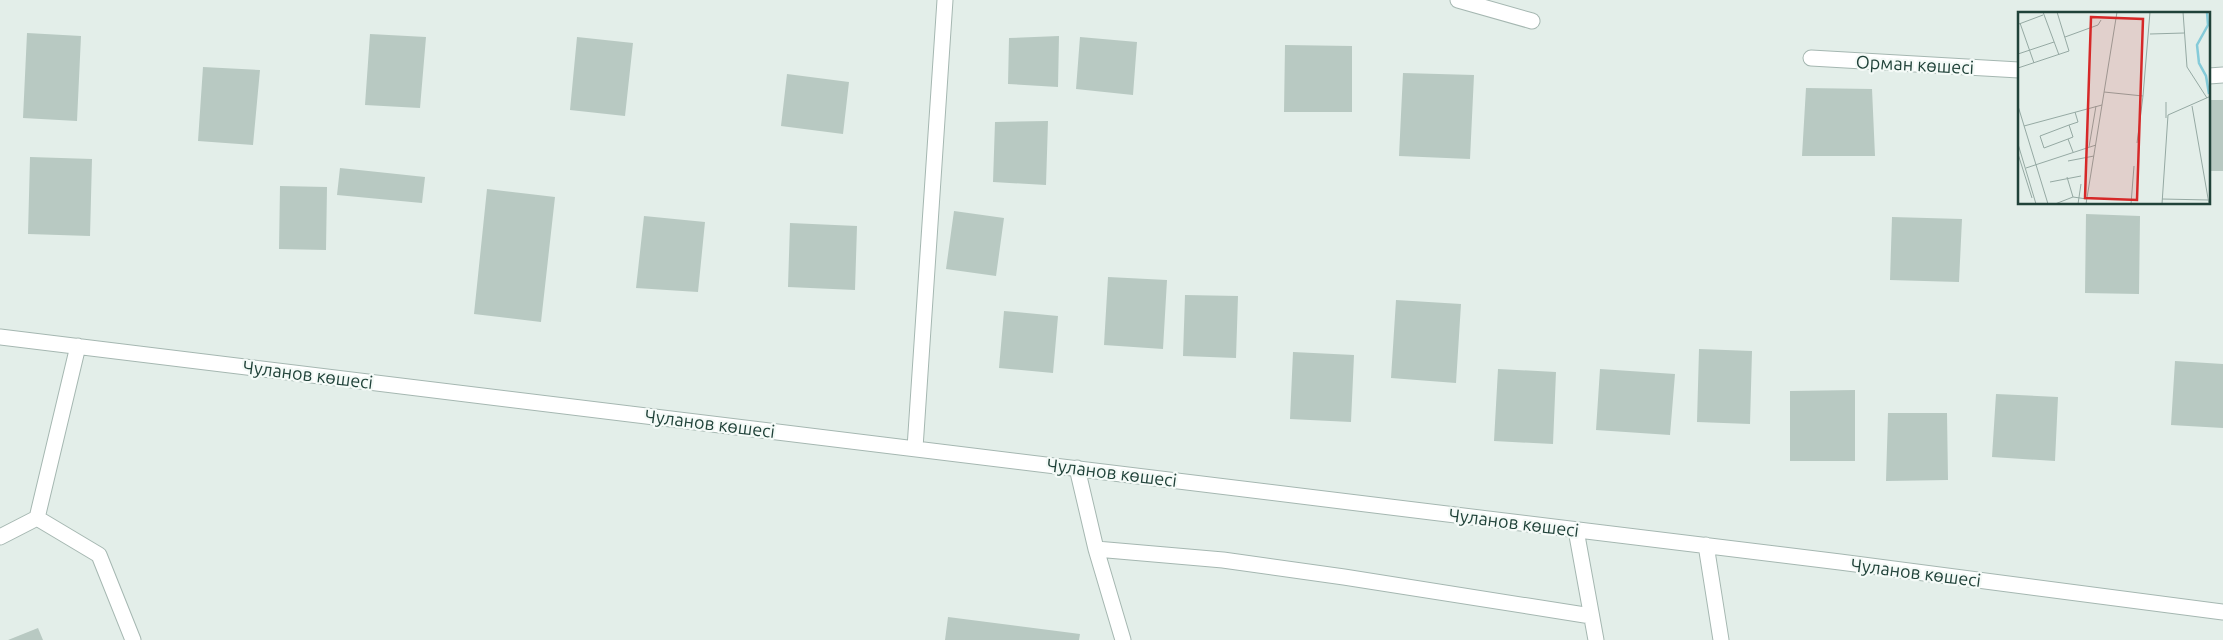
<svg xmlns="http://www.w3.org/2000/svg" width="2223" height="640" viewBox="0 0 2223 640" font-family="Ubuntu,sans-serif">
<rect width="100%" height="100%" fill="#e3eee9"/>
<path fill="#b8c9c2" d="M27,33L81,36L77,121L23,118Z
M370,34L426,37L420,108L365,105Z
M1059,36L1058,87L1008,84L1009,38Z
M577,37L633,43L625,116L570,110Z
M1080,37L1137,42L1133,95L1076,89Z
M1285,45L1352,46V112H1284Z
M203,67L260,70L253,145L198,141Z
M1403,73L1474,75L1470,159L1399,156Z
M787,74L849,82L843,134L781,126Z
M1806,88L1872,89L1875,156H1802Z
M2209,100H2223V171H2209Z
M1048,121L1046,185L993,182L995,122Z
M30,157L92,159L90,236L28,234Z
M340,168L425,177L422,203L337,195Z
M280,186L327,187L326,250L279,249Z
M487,189L555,197L541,322L474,314Z
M954,211L1004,218L996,276L946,269Z
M2086,214L2140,216L2139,294L2085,293Z
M644,216L705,222L698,292L636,288Z
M1892,217L1962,219L1959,282L1890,280Z
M790,223L857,226L855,290L788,287Z
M1108,277L1167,280L1163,349L1104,345Z
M1185,295L1238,296L1236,358L1183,356Z
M1396,300L1461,304L1456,383L1391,378Z
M1004,311L1058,316L1053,373L999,368Z
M1699,349L1752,351L1750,424L1697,422Z
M1293,352L1354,355L1351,422L1290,419Z
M2175,361L2223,364V428L2171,425Z
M1498,369L1556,372L1553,444L1494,441Z
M1600,369L1675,374L1670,435L1596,430Z
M1855,390V461H1790V391Z
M1996,394L2058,397L2055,461L1992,457Z
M1888,413H1947L1948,480L1886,481Z
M948,617L1080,634L1079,640H945Z
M38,628L43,640H8Z"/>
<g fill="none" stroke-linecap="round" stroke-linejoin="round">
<defs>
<path id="minor" d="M1458,0L1532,21
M1811,58L2019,70
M2209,76L2223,75
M0,337L1840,562L2223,612
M915,448L945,0
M1077,468L1096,549L1123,640
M37,518L78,346
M37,518L99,555L133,640
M1576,530L1596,640
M0,537L37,518
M1706,545L1721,640
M1096,549L1223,560L1344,577L1591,616"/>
</defs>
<use href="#minor" stroke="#a5b7b1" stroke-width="17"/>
<use href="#minor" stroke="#fff" stroke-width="15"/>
</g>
<g text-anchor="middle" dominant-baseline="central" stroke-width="4.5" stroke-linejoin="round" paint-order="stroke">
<g font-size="18" fill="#204239" stroke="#f4faf7">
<text transform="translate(1915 64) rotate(3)">Орман көшесі</text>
<text transform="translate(308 374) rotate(7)">Чуланов көшесі</text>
<text transform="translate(710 423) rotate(7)">Чуланов көшесі</text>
<text transform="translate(1112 472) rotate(7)">Чуланов көшесі</text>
<text transform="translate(1514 522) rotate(7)">Чуланов көшесі</text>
<text transform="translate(1916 572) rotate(7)">Чуланов көшесі</text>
</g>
</g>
<g transform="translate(2018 12)">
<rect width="192" height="192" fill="#e3eee9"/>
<path fill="none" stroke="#85cbd9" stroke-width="2.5" d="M189,0L190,13L179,33L181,51L188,64L191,82"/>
<path fill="none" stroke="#95a9a3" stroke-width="1" d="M25,0L41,43M165,0L169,55L189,86M2,11L16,51M1,12L25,3M132,22L166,21M47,25L80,13L83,8M0,42L36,30M0,56L51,39L39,0M86,80L125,84L119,131M125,84L132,0M0,94L30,192M174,94L191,192M148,106V90M51,113L60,110L57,100M6,114L84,93M50,127L55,125L51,113L22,124L26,136L50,127L55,140M0,132L18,192M71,135L78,94M0,142L14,186M50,149L76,144M8,156L78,133M49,165L55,185M32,170L63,164M144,187L191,188M37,192L55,185L69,187M60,192L63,172M68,192L99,0M113,192L116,154M144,192L150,103L193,84"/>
<path fill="#d62828" fill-opacity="0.15" stroke="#d62828" stroke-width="2.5" d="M73,5L125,7L119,188L67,186Z"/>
<rect width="192" height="192" fill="none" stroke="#204239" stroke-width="2.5"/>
</g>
</svg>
